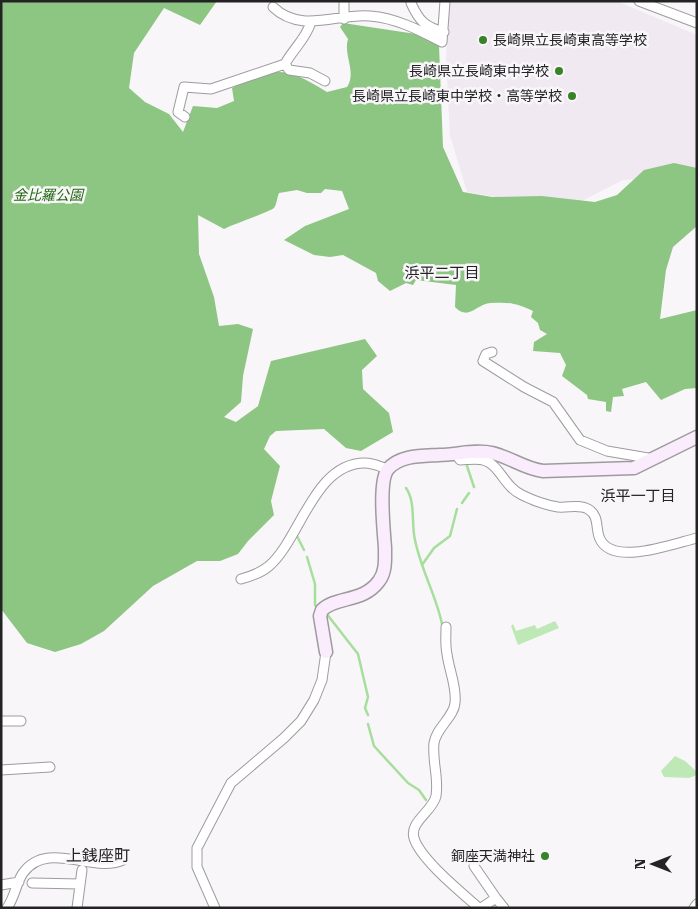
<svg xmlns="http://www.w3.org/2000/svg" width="698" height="909" viewBox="0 0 698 909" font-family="'Roboto Serif','Noto Sans JP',serif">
<rect width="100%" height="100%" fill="#f9f6f9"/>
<path fill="#f1e9f2" d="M449,1H617L697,35V175L623,180L576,204L501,198L467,192L450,136L446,57Z"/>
<path fill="#bee9b6" d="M555,621L559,628L518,645L511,626L513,624L516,631L535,625L537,629Z
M675,756L685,761L697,772V775L689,778L664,777L661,771Z"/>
<path fill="#8dc583" d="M1,1H217L200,25L164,8L134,53L129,88L145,102L169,114L183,132L193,106L217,108L234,101L232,88C276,66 285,66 327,92L347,87C357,72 343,55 348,39L340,27L343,23L416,34L439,45L443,147L463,192L492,197L542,196L595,202L617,195L644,170L674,163L697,168V226L673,247L666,270L660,319L697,310V388L685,389L661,400L646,382L622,389L624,396L613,397L611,412L606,411V402L588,399L587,395L562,376L566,365L560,353L533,351L534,342L547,334L540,330L538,323L531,317L533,311C516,303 509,302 490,303C475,305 469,321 455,307L456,285L416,280L413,285L406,283L390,291L378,281L376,273L343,255L330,257L314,255L284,240L305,226L349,209L342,191L325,189L321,193H307L297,190L279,193C277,197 277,204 274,208C271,211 232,225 224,229L198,215L199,254L214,297L219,326L238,324L253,329L243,376L241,402L224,417L236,422L258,406L271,361L365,339L377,356L362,370L363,389L389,413L393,432L361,451L346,448L324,429L276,431L270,436L264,449L280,466L271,501L274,515L248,541L238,554L220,561H197L153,586L104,631L81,644L55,652L27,643L1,609Z"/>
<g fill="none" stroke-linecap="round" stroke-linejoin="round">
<path stroke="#a6df9c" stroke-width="2.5" d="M467,466L474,487
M406,488C416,502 411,524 415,540C421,570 436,595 442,624
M462,503L469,493
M296,534L304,550
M307,557L315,584V605L317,607
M422,565L434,548L450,536L457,509
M326,613L358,654L368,697L365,708L368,715
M368,724L374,746L408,783L419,790L426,800"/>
<defs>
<path id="street" d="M639,1L697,23
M411,3C419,21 425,27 444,32
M273,7C301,34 337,13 370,16C396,18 419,30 442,42L445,1
M344,19V1
M285,64L289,70L310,73L325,81
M185,117L178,112L184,87L211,89L285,64C293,49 306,39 311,22
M492,352L486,354L483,361L524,387L553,402L580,440L607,451L654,459
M456,454L460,460C467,460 476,458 483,460C500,464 503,486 522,495C532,500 546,505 558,507C568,508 579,504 588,509C600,516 595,529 600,539C613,567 675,543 697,538
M241,579C252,576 261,573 269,566C301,538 314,463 365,463C373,463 381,467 388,469
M446,627C446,636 445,645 447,654C449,670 457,687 455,703C454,717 436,728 434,743C432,761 439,778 436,796C433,811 409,822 414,838C420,859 462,893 479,908
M1,721H21
M1,770L50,767
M474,866L496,898
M32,883L80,884
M1,885L19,882
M7,908C15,897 16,883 23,873C47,839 94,874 123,860
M77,908L82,870
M215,908L197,867V848L231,783L284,738L301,721L314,700L322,680L326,652
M481,908L496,898L504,908
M694,908L697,904"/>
<path id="secondary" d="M326,652L320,616L322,610C336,596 363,603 379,581C386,572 385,560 385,548C384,532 378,481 388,469C400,455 422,456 439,455C456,455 475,449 492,453C510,457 525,469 543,471L634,468L697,437"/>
</defs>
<use href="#street" stroke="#9d9b9e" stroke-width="11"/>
<use href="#secondary" stroke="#9d9b9e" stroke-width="15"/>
<use href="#street" stroke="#fff" stroke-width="9"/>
<use href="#secondary" stroke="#fbecfd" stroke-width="12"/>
</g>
<g fill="#388229" stroke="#f9f6f9" stroke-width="2">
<circle cx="483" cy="40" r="5"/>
<circle cx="559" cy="71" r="5"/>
<circle cx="572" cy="96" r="5"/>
<circle cx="545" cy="856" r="5"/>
</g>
<g text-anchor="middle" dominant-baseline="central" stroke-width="5" stroke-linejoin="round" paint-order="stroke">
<g font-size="14" fill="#232324" stroke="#f9f6f9" text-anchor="end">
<text x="493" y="40" text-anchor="start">長崎県立長崎東高等学校</text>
<text x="549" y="71">長崎県立長崎東中学校</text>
<text x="562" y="96">長崎県立長崎東中学校・高等学校</text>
<text x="535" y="856">銅座天満神社</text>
</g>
<g font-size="14" font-style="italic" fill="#1f670e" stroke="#f9f6f9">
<text x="48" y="195">金比羅公園</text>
</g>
<g font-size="15" fill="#232324" stroke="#f9f6f9">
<text x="442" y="273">浜平二丁目</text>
<text x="638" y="496">浜平一丁目</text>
</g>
<g font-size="16" fill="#232324" stroke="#f9f6f9">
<text x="98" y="855">上銭座町</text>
</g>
</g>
<rect width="698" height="909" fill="none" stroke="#232324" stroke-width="5"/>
<g transform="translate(653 864) rotate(270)" stroke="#f9f6f9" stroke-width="4" paint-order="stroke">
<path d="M0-4L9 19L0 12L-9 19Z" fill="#232324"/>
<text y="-8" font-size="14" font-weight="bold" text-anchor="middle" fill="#232324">N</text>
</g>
</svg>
